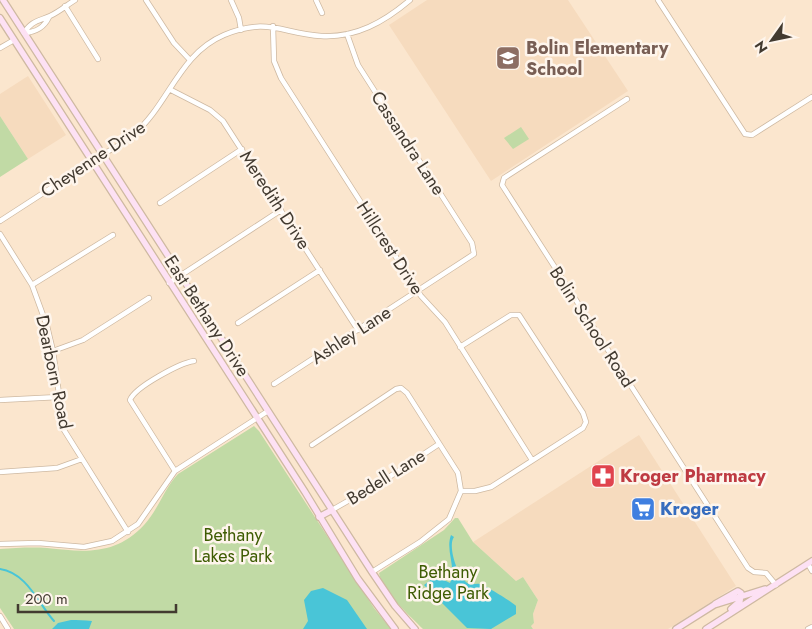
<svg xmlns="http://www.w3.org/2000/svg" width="812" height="629" viewBox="0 0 812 629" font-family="Jost,sans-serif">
<rect width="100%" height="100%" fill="#fbe6ce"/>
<path fill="#f6dbbe" d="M427,0H568L628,91L491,181L389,25Z
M28,76L66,135L28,159L0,116V94Z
M639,435L736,586L668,629H533L531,626L534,623L533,614L538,600L523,577L516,581L473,542Z"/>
<path fill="#c1daa5" d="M0,116L28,159L0,177Z
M521,127L529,139L513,149L504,138Z
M254,426L259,431L374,608L391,629H14L0,608V549C15,548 31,547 47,548C84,552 115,556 144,525C158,510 164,489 178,474Z
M455,518H458L473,542L516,581L523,577L538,600L533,614L534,623L531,626L533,629H423C410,616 382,591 379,573L444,530Z"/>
<path fill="#49c5d7" d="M451,535L454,537C447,546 458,579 469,584C473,585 476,583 480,584C483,584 514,603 516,606V614L491,629L467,628L424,585L436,576L450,583C457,568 445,551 451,535Z
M323,588L347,600L367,629H303L308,621L304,600L311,591Z
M71,620C77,620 85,620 92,621L89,629H52L58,623Z"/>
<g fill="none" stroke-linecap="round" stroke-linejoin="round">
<path stroke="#49c5d7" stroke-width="2" d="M0,569C27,573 38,603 54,621"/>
<defs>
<path id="minor" d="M146,0L174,43L190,60
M231,0L239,18L241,30
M316,0L322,13
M658,0L745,134L752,135L812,97
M65,6L98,59
M273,26L274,61L281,78L421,296L445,322L532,460
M24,33C31,21 39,21 50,16C59,12 67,5 75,0
M24,33C36,32 44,28 49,17
M0,48L14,40
M171,90L210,110L223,121L358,330
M627,99L504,178L502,185L748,568L754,572L766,573L776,585
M160,203L242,149
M0,221C34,199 68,177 102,155C113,148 125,143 134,134C169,104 179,54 224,35C267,17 281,33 321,36C356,38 384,22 410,0
M0,234L32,285L47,326L53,351L64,430L128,532
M169,283L281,210
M32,285L113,235
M238,323L320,270
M460,347L511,315H519L583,413L586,422L583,428L491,487L475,491H461
M53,351L83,340L149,298
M274,384L474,254L472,243L358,65L347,34
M0,400L59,397
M312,445L396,389L401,388L407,393L458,473L461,491L449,519L420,542L372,572
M175,471L130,400C135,387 180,363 194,361
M0,472L57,468L82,459
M332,510L383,481L439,444
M0,544L38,543L84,547L112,541L138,524L175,471L268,411
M808,564L812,571
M0,616L8,629
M808,629L812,627"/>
<path id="secondary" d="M3,0L372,572L395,606L415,629
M0,18L305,492L358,579L395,629
M319,517L332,510
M715,604L738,591L741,593L740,601L731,609
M676,629L714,605L765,589
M706,629L812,561"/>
</defs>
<use href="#minor" stroke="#ceb9a2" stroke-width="6"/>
<use href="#secondary" stroke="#ceb9a2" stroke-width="8"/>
<use href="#minor" stroke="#fff" stroke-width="4.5"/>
<use href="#secondary" stroke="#fde1f4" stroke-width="5.5"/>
</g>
<defs>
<symbol id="school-square" viewBox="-11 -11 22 22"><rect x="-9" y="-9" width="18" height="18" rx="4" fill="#8d6e63" stroke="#fef5ec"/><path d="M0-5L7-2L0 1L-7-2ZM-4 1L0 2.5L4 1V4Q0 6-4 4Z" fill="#fff"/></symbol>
<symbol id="pharmacy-square" viewBox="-11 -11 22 22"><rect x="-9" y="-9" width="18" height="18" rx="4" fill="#e0444e" stroke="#fef5ec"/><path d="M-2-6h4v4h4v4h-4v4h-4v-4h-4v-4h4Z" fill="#fff"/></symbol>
<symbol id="supermarket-square" viewBox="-11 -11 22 22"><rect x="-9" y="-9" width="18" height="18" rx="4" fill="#3f7fe0" stroke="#fef5ec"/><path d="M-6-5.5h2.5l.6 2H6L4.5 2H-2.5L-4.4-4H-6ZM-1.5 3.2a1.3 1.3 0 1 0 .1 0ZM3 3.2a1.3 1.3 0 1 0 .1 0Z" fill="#fff"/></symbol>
</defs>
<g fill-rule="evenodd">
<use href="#school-square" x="494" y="44" width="28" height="28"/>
<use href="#pharmacy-square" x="589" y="462" width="28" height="28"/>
<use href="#supermarket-square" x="629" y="495" width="28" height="28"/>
</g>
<g text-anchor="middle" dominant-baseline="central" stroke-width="5" stroke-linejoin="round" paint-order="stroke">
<g font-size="18" font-weight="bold" fill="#785e54" stroke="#fef5ec" text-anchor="start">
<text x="526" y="48">Bolin Elementary<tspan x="526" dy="21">School</tspan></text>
</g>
<g font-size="18" fill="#423a30" stroke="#fef5ec">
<text transform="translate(408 143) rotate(57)">Cassandra Lane</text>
<text transform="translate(93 159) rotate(-34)">Cheyenne Drive</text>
<text transform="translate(275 200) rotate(57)">Meredith Drive</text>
<text transform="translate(390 248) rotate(57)">Hillcrest Drive</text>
<text transform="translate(207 316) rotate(57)">East Bethany Drive</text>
<text transform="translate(592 327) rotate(57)">Bolin School Road</text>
<text transform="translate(351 335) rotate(-33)">Ashley Lane</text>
<text transform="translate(54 372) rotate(78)">Dearborn Road</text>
<text transform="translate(386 477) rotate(-32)">Bedell Lane</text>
</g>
<g font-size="18" font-weight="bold" fill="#be3a42" stroke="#fef5ec" text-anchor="start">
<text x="620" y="476">Kroger Pharmacy</text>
</g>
<g font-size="18" font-weight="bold" fill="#366cbe" stroke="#fef5ec" text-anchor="start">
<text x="660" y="509">Kroger</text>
</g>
<g font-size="18" fill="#3e5c03" stroke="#fef5ec">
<text x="233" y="535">Bethany<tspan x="233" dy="21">Lakes Park</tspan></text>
<text x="448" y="572">Bethany<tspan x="448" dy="21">Ridge Park</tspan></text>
</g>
</g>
<g transform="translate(772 40) rotate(237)" stroke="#fef5ec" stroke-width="4" paint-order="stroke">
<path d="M0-4L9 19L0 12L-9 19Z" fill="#423a30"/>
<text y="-8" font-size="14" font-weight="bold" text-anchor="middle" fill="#423a30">N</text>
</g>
<path d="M18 604v8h158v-8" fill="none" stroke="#423a30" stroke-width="2.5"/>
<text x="25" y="604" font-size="15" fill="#423a30" stroke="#fef5ec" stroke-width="4" paint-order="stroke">200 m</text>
</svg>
